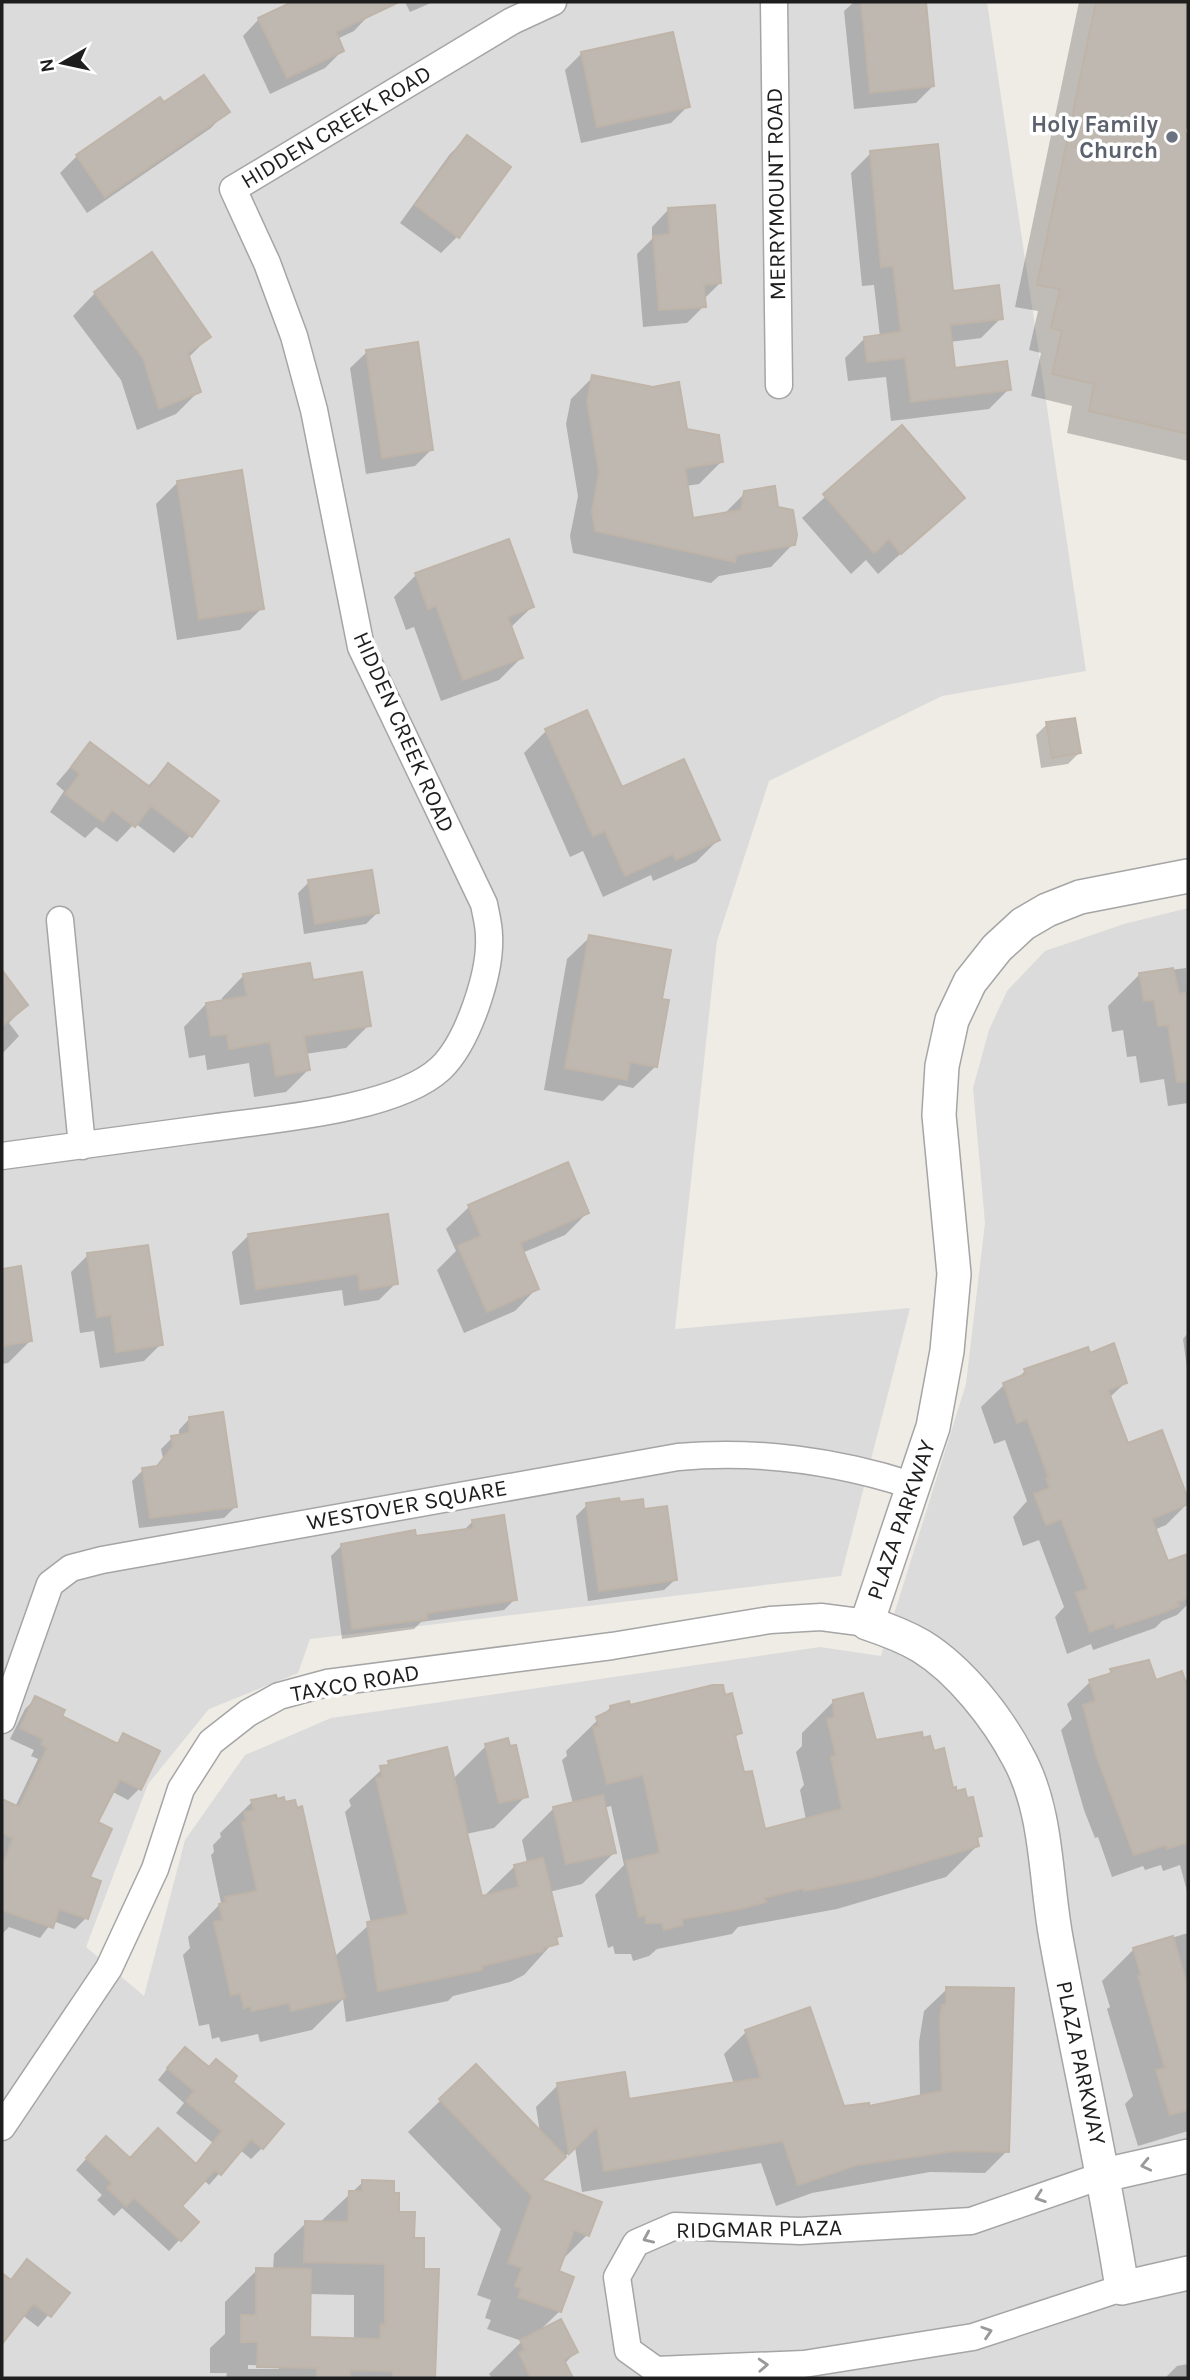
<svg xmlns="http://www.w3.org/2000/svg" width="1190" height="2380" viewBox="0 0 1190 2380" font-family="Karla,sans-serif">
<rect width="100%" height="100%" fill="#efece5"/>
<path fill="#dcdbdb" d="M2,2H987L1086,671L942,696L769,781L717,941L675,1329L910,1308L841,1576L310,1639L298,1673L209,1709L148,1784L86,1947L144,1996L185,1840L245,1755L331,1718L820,1647L881,1656L966,1384L985,1223L973,1088L989,1030L1007,991L1045,951L1124,924L1188,908V2378H2Z"/>
<path fill="#0003" fill-rule="evenodd" d="M296,2H364L370,14L354,31L337,39L342,51L325,68L270,94L243,36L259,19Z
M405,2H433L410,12Z
M854,2H924L933,86L916,103L854,109L844,11Z
M1079,2H1188V105L1184,133L1188,139V461L1067,433L1072,406L1031,396L1041,353L1029,350L1038,311L1015,307Z
M582,53L688,106L671,123L581,143L565,70Z
M163,105L227,111L211,128L87,213L60,173L77,156Z
M467,137L458,236L441,253L400,223L450,154Z
M871,153L951,293L1001,318L981,338L950,342L954,369L1009,389L989,409L891,421L886,377L848,381L845,358L865,338L880,337L874,285L862,286L851,173Z
M668,210L720,283L704,299V306L687,323L643,327L637,254L652,239V227Z
M152,254L209,337L188,358L199,391L176,414L137,430L121,380L73,316L95,293Z
M367,352L431,450L415,466L366,474L350,368Z
M593,377L685,430L721,462L699,484L686,486L692,520L723,515L745,493L776,509L793,544L771,567L719,576L711,583L573,553L570,536L578,496L566,424L571,399Z
M902,427L963,498L878,574L866,560L851,574L802,518Z
M178,482L262,608L240,630L177,640L156,504Z
M416,575L532,607L510,628L521,658L499,680L441,701L414,627L406,630L394,597Z
M1047,724L1079,753L1068,764L1041,768L1036,735Z
M546,731L621,790L718,840L696,862L653,881L651,875L603,897L583,851L570,857L524,753Z
M90,744L147,787L168,765L190,836L174,853L135,823L117,842L96,827L85,838L50,812L64,791L56,784Z
M309,882L377,913L366,924L304,934L298,893Z
M590,937L660,1000L656,1066L633,1088L619,1085L603,1101L544,1090L567,959Z
M1186,968L1188,1103L1168,1106L1164,1079L1140,1083L1136,1056L1127,1057L1123,1030L1112,1032L1108,1006L1140,974Z
M3,975L26,1005L9,1023L19,1036L2,1054Z
M244,975L311,982L369,1025L346,1048L305,1054L308,1070L286,1092L254,1097L249,1063L207,1070L205,1055L189,1058L184,1027L206,1004L222,1002V998Z
M567,1165L587,1213L565,1235L522,1253L537,1288L515,1311L464,1333L437,1270L456,1251L446,1229L469,1207Z
M249,1235L396,1283L379,1300L344,1306L342,1290L240,1305L232,1252Z
M88,1255L161,1344L144,1361L100,1368L94,1331L80,1333L71,1272Z
M20,1268L30,1341L8,1363L2,1364V1270Z
M1188,1333V1375L1183,1339Z
M1089,1355L1125,1383L1109,1398L1127,1445L1188,1503L1166,1525L1154,1530L1167,1564L1187,1556L1188,1604L1177,1615L1162,1621L1155,1628L1093,1650L1091,1644L1067,1654L1055,1617L1064,1607L1039,1540L1023,1546L1013,1517L1027,1501L1005,1440L994,1444L981,1407L1004,1385L1016,1380L1025,1371Z
M190,1418L235,1507L224,1518L139,1528L132,1481L143,1470L155,1468L163,1458L161,1449L172,1438L179,1437V1430Z
M618,1504L643,1511L676,1579L664,1590L588,1601L576,1516L587,1505Z
M473,1521L515,1599L504,1610L421,1622L414,1629L342,1639L331,1556L342,1545L463,1531Z
M1111,1671L1155,1682L1187,1680L1188,1895L1180,1865L1163,1871L1161,1865L1145,1870L1143,1866L1112,1877L1098,1837L1095,1838L1084,1810L1061,1730L1072,1719L1067,1704L1090,1682L1106,1676Z
M36,1698L60,1717L115,1745L124,1736L139,1789L128,1800L111,1791L95,1823L86,1918L75,1929L53,1921L40,1938L9,1927L2,1934V1801L15,1807L38,1759L31,1756L34,1750L10,1739L25,1709Z
M834,1701L875,1742L922,1740L932,1753L980,1836L976,1840L977,1846L946,1877L837,1909L738,1927L732,1934L657,1949L649,1956L633,1961L631,1954H615L613,1946L608,1948L595,1895L624,1865L611,1806L604,1808L614,1853L582,1884L549,1892L560,1935L524,1975L510,1982L453,1996L448,2001L346,2022L343,1999L312,2030L260,2042L258,2034L221,2042L219,2037L212,2039L209,2024L199,2026L183,1955L190,1948L188,1937L221,1903L211,1855L214,1852L213,1845L221,1837L220,1833L252,1802L334,1957L371,1923L345,1812L351,1806L349,1800L389,1763L453,1779L486,1746L526,1796L494,1828L466,1834L481,1899L515,1866L527,1863L522,1840L554,1808L573,1804L562,1760L567,1756L566,1751L611,1707H629L740,1733L734,1738L743,1774L763,1831L806,1820L800,1790L804,1785L796,1752L802,1746V1733Z
M1188,1933V2131L1138,2146L1125,2104L1133,2096L1107,2009L1110,2007L1102,1981L1134,1949Z
M947,1989L1007,2151L985,2173L930,2172L812,2193L776,2206L761,2163L582,2192L575,2147L540,2181L587,2235L560,2262L556,2272L572,2278L559,2312L539,2331L576,2352L564,2364L571,2378H492L489,2374L522,2341L487,2329L491,2320L485,2318L491,2300L477,2295L501,2229L408,2132L476,2066L540,2133L536,2107L558,2085L628,2101L734,2084L724,2054L746,2032L842,2108H868L920,2097L919,2042L924,2011Z
M174,2060L208,2068L230,2082L262,2148L251,2159L240,2150L209,2185L204,2180L179,2206L196,2222L169,2251L122,2208L114,2216L97,2200L102,2195L76,2170L95,2149L129,2160L195,2165L213,2143L176,2113L184,2103L158,2080Z
M363,2182L392,2195L397,2214L412,2240L422,2271H437L433,2378H226L227,2373H210V2348L225,2334V2302L257,2270H273L274,2254L306,2223H319ZM309,2294L354,2295V2340L308,2338ZM248,2365L279,2366V2369H248Z
M27,2262L67,2293L38,2327L22,2315L2,2340V2276L9,2281Z
M1188,2364V2378H1165L1177,2366Z"/>
<path fill="#bfb8b1" stroke="#bfb4a8" stroke-width="2" d="M292,2H399L336,32L344,51L287,78L258,18Z
M861,2H926L934,86L870,93Z
M1096,2H1188V116L1185,132L1188,136V434L1089,411L1094,384L1052,374L1062,331L1051,328L1060,289L1037,285Z
M673,32L690,107L597,127L581,52Z
M204,75L230,112L105,197L76,155L160,97L164,102Z
M467,135L511,167L459,238L415,205Z
M938,144L953,291L999,285L1003,319L950,325L955,368L1007,361L1011,390L911,402L905,358L867,362L864,337L901,332L893,266L881,267L870,151Z
M715,205L721,283L704,285L706,307L659,310L653,236L670,234L668,208Z
M152,252L211,337L188,353L201,392L159,409L143,358L94,292Z
M418,342L433,450L382,458L366,350Z
M592,375L653,387L679,382L687,429L719,435L723,462L685,468L693,518L741,510L744,491L775,486L778,507L793,510L797,535L795,545L736,555L735,562L595,531L592,512L599,472L587,401Z
M902,425L965,498L901,554L889,539L874,553L823,494Z
M242,470L264,609L199,619L177,481Z
M509,539L534,607L508,617L523,658L463,680L436,606L428,609L415,573Z
M587,710L622,787L684,759L720,840L676,860L673,854L625,876L605,831L593,836L545,729Z
M1075,718L1081,753L1052,758L1046,722Z
M90,742L150,787L168,763L219,801L192,837L151,806L135,827L112,810L103,822L65,794L80,774L71,767Z
M372,870L379,913L315,924L308,880Z
M589,935L671,950L662,999L669,1000L657,1067L630,1062L627,1080L565,1068Z
M310,963L313,980L362,972L371,1026L304,1036L310,1070L276,1076L270,1042L229,1049L227,1034L211,1036L206,1003L247,996L243,974Z
M1173,968L1179,994L1188,992V1081L1177,1082L1168,1025L1158,1026L1154,1000L1144,1001L1139,973Z
M2,970L28,1005L2,1026Z
M568,1162L589,1213L520,1243L539,1289L487,1312L458,1246L481,1236L468,1205Z
M388,1214L398,1284L360,1290L358,1274L256,1289L248,1234Z
M148,1245L163,1345L116,1352L111,1315L97,1317L87,1253Z
M21,1266L32,1341L2,1346V1269Z
M1114,1343L1127,1383L1108,1390L1128,1443L1162,1430L1188,1499V1504L1152,1519L1168,1561L1188,1554V1598L1177,1602L1179,1606L1159,1614L1116,1628L1114,1623L1090,1632L1076,1593L1088,1589L1061,1519L1046,1525L1034,1494L1050,1488L1046,1479L1049,1478L1027,1419L1017,1423L1003,1383L1026,1374L1024,1369L1045,1362L1088,1347L1090,1353Z
M223,1412L237,1507L150,1518L142,1468L157,1466L173,1446L171,1436L189,1433V1417Z
M619,1498L620,1502L643,1499L644,1509L667,1506L677,1580L599,1591L586,1503Z
M504,1515L517,1600L427,1613V1619L352,1629L341,1544L415,1530L416,1536L474,1528L472,1520Z
M1149,1660L1156,1680L1182,1671L1188,1689V1842L1167,1849L1166,1845L1134,1855L1096,1755L1083,1705L1096,1701L1089,1680L1112,1673L1110,1669Z
M713,1685H723L725,1695L732,1693L742,1733L735,1735L744,1772L752,1771L765,1829L842,1809L831,1757L836,1755L827,1719L834,1717L833,1700L863,1693L876,1740L922,1732L923,1738L930,1736L934,1751L944,1748L953,1788L956,1787V1791L965,1789L967,1798L973,1797L982,1836L977,1837L979,1846L870,1878L804,1891V1888L764,1898L766,1902L740,1909L682,1919L683,1925L664,1930L662,1923H646L645,1915L639,1917L626,1861L660,1853L643,1775L607,1784L593,1727L599,1726L596,1717L611,1710L610,1706L629,1701L630,1705Z
M35,1696L65,1710L62,1716L118,1744L123,1733L160,1751L141,1790L120,1779L98,1822L112,1829L90,1877L101,1881L88,1919L59,1909L53,1928L2,1910V1868L13,1838L2,1833V1799L19,1807L47,1748L41,1744L43,1739L20,1728Z
M508,1738L510,1746L516,1745L528,1797L499,1803L485,1744Z
M447,1747L482,1896L519,1887L514,1865L543,1858L562,1936L556,1937L558,1944L543,1948L544,1951L482,1966V1970L378,1991L367,1922L408,1914L376,1778L382,1777L380,1766L389,1765L388,1761Z
M276,1795L277,1799L284,1797L285,1802L295,1800L297,1808L302,1806L345,1998L291,2011L289,2003L252,2011L251,2006L244,2008L240,1993L231,1995L214,1922L223,1920L219,1904L226,1902L225,1897L257,1891L242,1822L246,1821L244,1812L254,1810L251,1800Z
M603,1795L616,1853L566,1864L553,1807Z
M1173,1936L1188,1988V2110L1170,2115L1156,2070L1165,2068L1138,1976L1141,1975L1133,1948Z
M946,1987L1014,1988L1009,2152L954,2151L857,2165L798,2185L783,2141L604,2171L597,2127L569,2154L557,2083L625,2072L629,2099L761,2078L745,2030L810,2007L844,2106L869,2103V2106L942,2091L940,2019L942,2005H946Z
M185,2047L209,2067L216,2059L237,2076L233,2082L284,2124L263,2149L251,2139L221,2175L215,2170L182,2206L199,2222L181,2241L134,2198L126,2206L107,2188L112,2183L86,2158L106,2136L130,2158L158,2128L196,2164L222,2131L186,2101L194,2091L167,2068Z
M476,2064L566,2157L542,2180L602,2202L589,2236L574,2230L559,2271L574,2277L561,2312L518,2297L521,2288L515,2286L522,2268L508,2263L532,2196L439,2099Z
M362,2180L394,2181V2193H399V2212H415L414,2238H424V2269H439L435,2378H393V2371L350,2370V2378H317V2368L257,2367L258,2342H241V2315H256V2268L311,2269L310,2337L380,2339L381,2324L385,2325V2264L304,2262L305,2221L348,2222L349,2191H362Z
M27,2259L70,2293L51,2317L33,2304L2,2344V2273L11,2280Z
M561,2319L578,2352L564,2360L573,2378H531L519,2353L525,2350L520,2340Z"/>
<g fill="none" stroke-linecap="round" stroke-linejoin="round">
<defs>
<path id="minor" d="M774,2L779,385
M60,920L82,1146
M2,1156C69,1147 135,1138 202,1129C264,1120 396,1111 441,1068C468,1042 491,973 489,936C489,925 486,915 484,904L361,647L314,410L294,336L267,263L233,189L512,21L553,2
M2,1720L50,1584L71,1568L102,1560L678,1457C756,1450 837,1461 911,1485
M2,2127L109,1968L155,1869L181,1789L211,1742L248,1713L279,1696L327,1683L612,1646L770,1620L821,1617L867,1623
M1104,2175L971,2221L800,2231L675,2226L636,2243L617,2277L628,2350L656,2370L804,2364L973,2337L1122,2288"/>
<path id="tertiary" d="M1188,876L1080,897L1047,910L1023,924L997,948L970,982L952,1020L942,1066L939,1115L954,1274L947,1351L933,1427L867,1623C885,1629 904,1636 921,1646C960,1670 997,1717 1018,1757C1048,1811 1045,1878 1056,1938C1077,2055 1104,2170 1122,2288L1188,2273
M1104,2175L1188,2156"/>
</defs>
<use href="#minor" stroke="#a5a5a5" stroke-width="29"/>
<use href="#tertiary" stroke="#a5a5a5" stroke-width="36"/>
<use href="#minor" stroke="#fff" stroke-width="26"/>
<use href="#tertiary" stroke="#fff" stroke-width="33"/>
</g>
<defs><path id="oneway-chevron" d="M-2-3.5L2.5 0L-2 3.5" fill="none" stroke-width="1.6" stroke-linecap="round" stroke-linejoin="round" transform="scale(1.75)"/></defs>
<g stroke="#9a9a9a">
<use href="#oneway-chevron" transform="translate(1146 2165) rotate(167)"/>
<use href="#oneway-chevron" transform="translate(1040 2197) rotate(161)"/>
<use href="#oneway-chevron" transform="translate(648 2238) rotate(156)"/>
<use href="#oneway-chevron" transform="translate(987 2332) rotate(-18)"/>
<use href="#oneway-chevron" transform="translate(763 2365) rotate(-3)"/>
</g>
<circle fill="#6b7280" stroke="#fff" stroke-width="2.5" cx="1172" cy="137" r="7"/>
<g text-anchor="middle" dominant-baseline="central" stroke-width="7" stroke-linejoin="round" paint-order="stroke">
<g font-size="23" font-weight="bold" fill="#5b616d" stroke="#fff" text-anchor="end">
<text x="1158" y="124">Holy Family<tspan x="1158" dy="26">Church</tspan></text>
</g>
<g font-size="23" fill="#1e1e1e" stroke="#fff">
<text transform="translate(336 127) rotate(-31)">HIDDEN CREEK ROAD</text>
<text transform="translate(776 194) rotate(-91)">MERRYMOUNT ROAD</text>
<text transform="translate(404 732) rotate(66)">HIDDEN CREEK ROAD</text>
<text transform="translate(407 1505) rotate(-10)">WESTOVER SQUARE</text>
<text transform="translate(901 1520) rotate(-71)">PLAZA PARKWAY</text>
<text transform="translate(355 1683) rotate(-10)">TAXCO ROAD</text>
<text transform="translate(1081 2063) rotate(78)">PLAZA PARKWAY</text>
<text transform="translate(759 2229) rotate(-1)">RIDGMAR PLAZA</text>
</g>
</g>
<rect width="1190" height="2380" fill="none" stroke="#1e1e1e" stroke-width="7"/>
<g transform="translate(63 63) rotate(261)" stroke="#ffffff" stroke-width="5" paint-order="stroke">
<path d="M0-5L12 26L0 18L-12 26Z" fill="#1e1e1e"/>
<text y="-10" font-size="19" font-weight="bold" text-anchor="middle" fill="#1e1e1e">N</text>
</g>
</svg>
